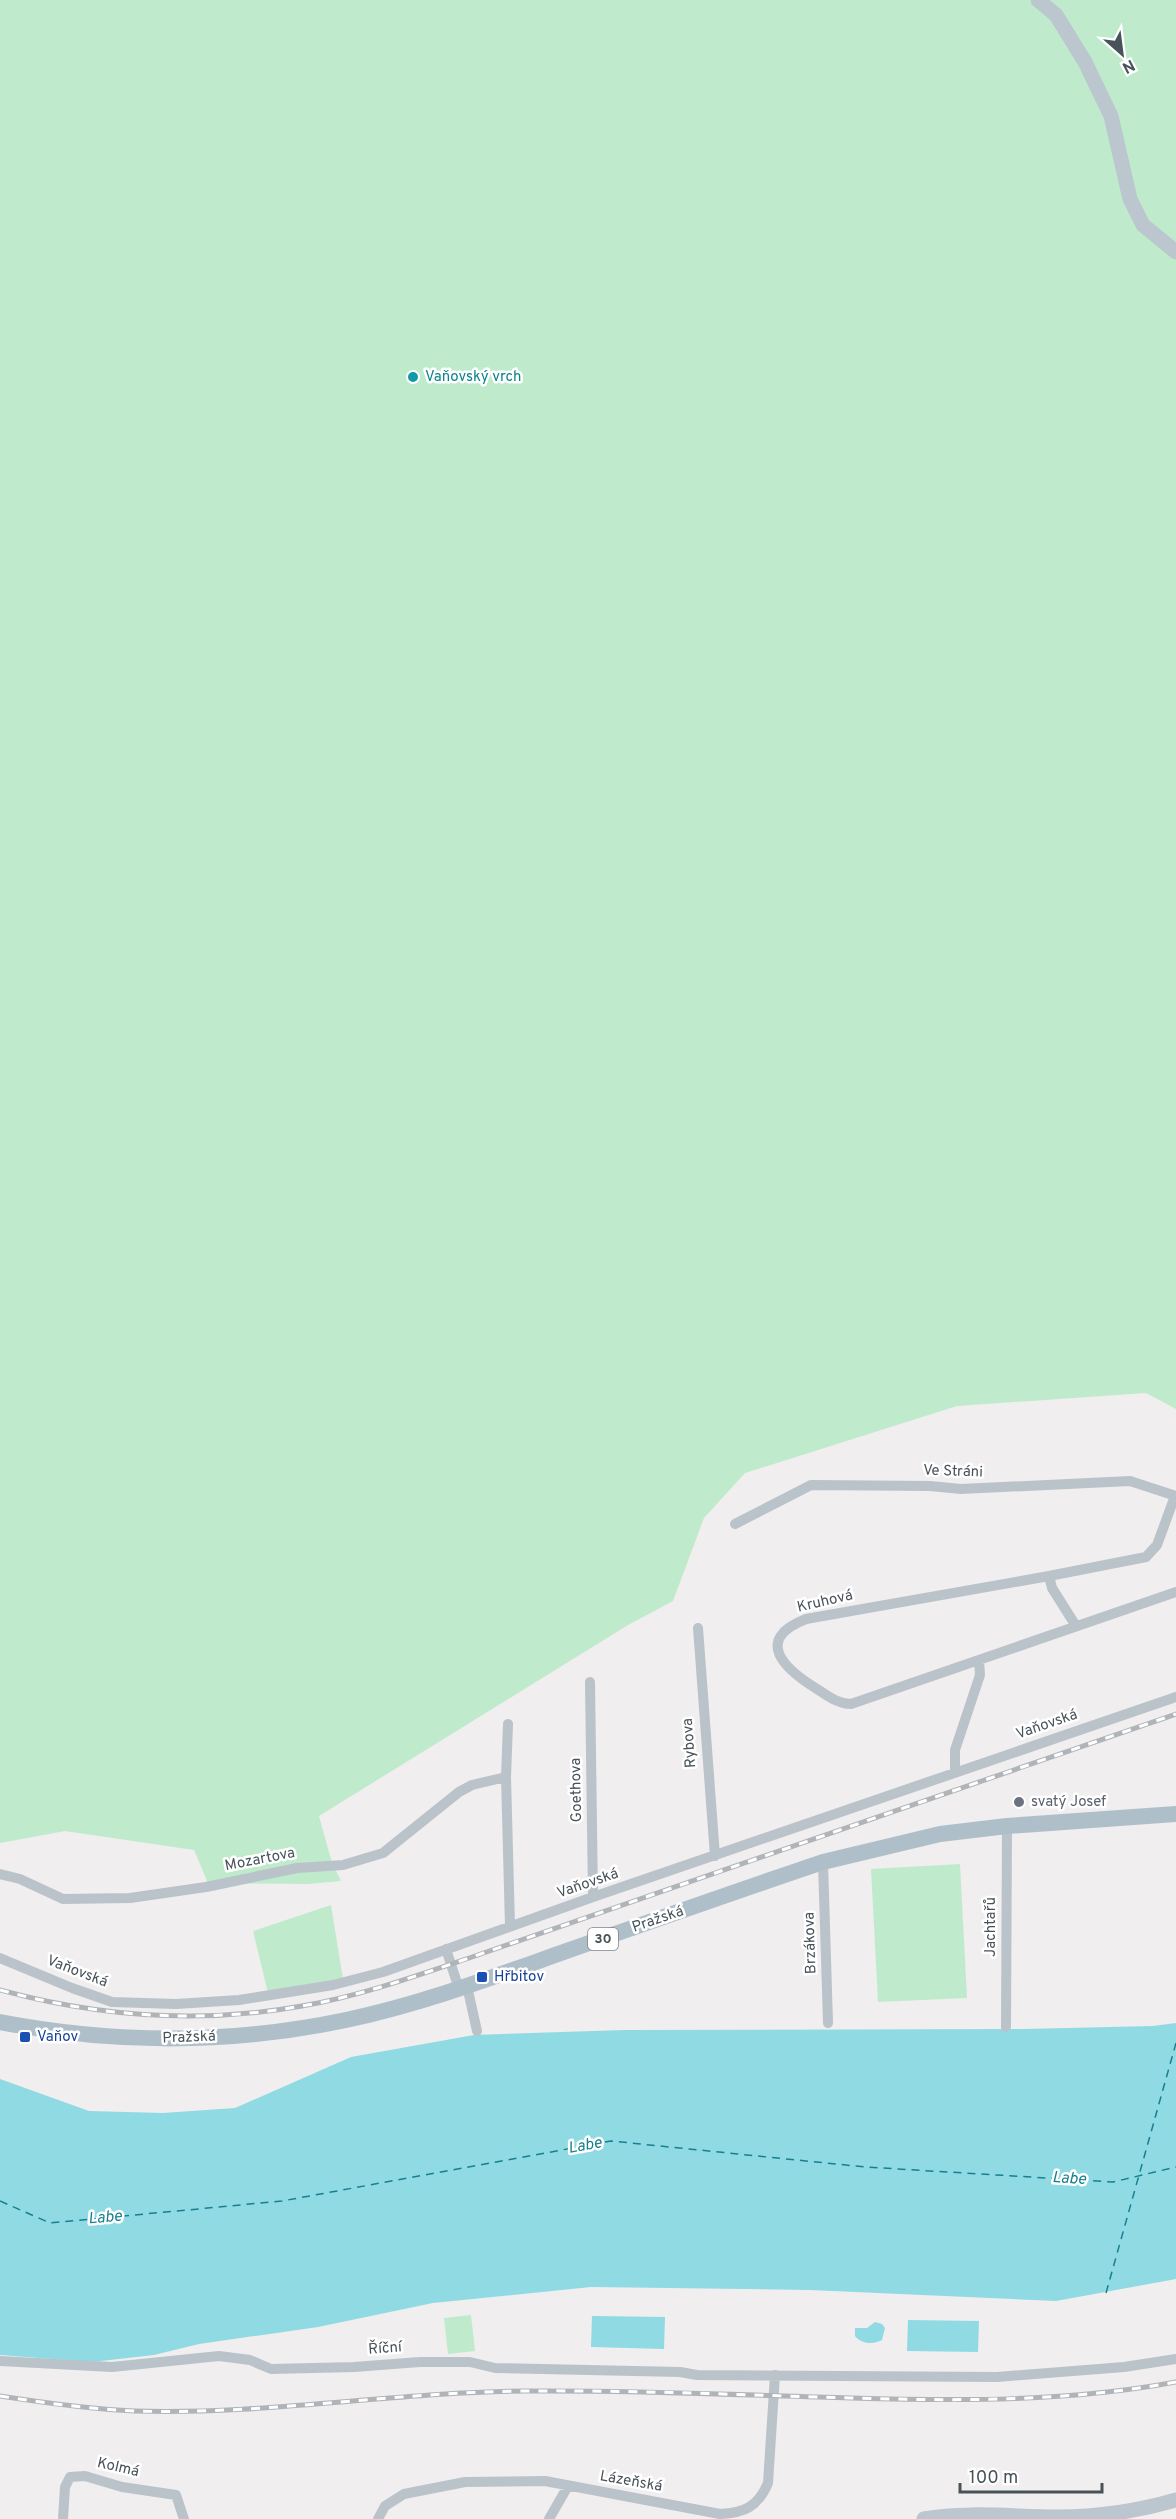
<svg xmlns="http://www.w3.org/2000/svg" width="1176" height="2519" viewBox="0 0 1176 2519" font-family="Overpass,sans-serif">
<rect width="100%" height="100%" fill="#f0eeee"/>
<path fill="#bfebcc" d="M0,0H1030L1036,5L1035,0H1176V1409L1146,1393L957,1406L745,1473L704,1518L673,1601L628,1625L319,1816L332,1863L341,1881L308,1884L208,1883L194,1850L65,1831L0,1843Z
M960,1864L967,1998L878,2002L871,1869Z
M331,1905L343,1979L268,1993L253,1931Z
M471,2315L475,2351L448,2354L444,2318Z"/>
<path fill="#90dae4" d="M1176,2023V2279L1056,2301L810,2290L591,2287L433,2303L318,2327L199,2344L154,2355L92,2362L0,2355V2079L89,2111L163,2113L235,2108L351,2057L474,2035L624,2030L1023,2029L1153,2026Z
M592,2316L665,2317L664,2349L591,2347Z
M908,2320L979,2321L978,2352L907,2351Z
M875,2322L882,2324L885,2328L882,2340C873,2345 861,2344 855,2336V2328H867Z"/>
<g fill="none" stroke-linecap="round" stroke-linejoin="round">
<path stroke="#17808e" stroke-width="1.5" stroke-dasharray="8 6" stroke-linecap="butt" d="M0,2201L50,2223L282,2201L611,2141L865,2167L1113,2182L1176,2167
M1106,2293L1176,2043"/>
<path stroke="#bac3c9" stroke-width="10" d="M735,1524L811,1485L930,1486L961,1489L1130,1481L1176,1496
M1049,1576L1146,1557L1157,1545L1175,1496
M1076,1626L1052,1588L1049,1576L806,1619C752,1640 786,1670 817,1689C828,1696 838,1704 851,1704L1176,1592
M698,1628L715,1856
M590,1682L593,1897
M508,1724L506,1777L510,1926
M955,1773V1750L980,1675L979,1660
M823,1862L828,2023
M0,1874L20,1879L63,1899L130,1898L206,1887L297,1868L343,1865L383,1853L459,1792L472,1785L506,1777
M446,1949L459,1989
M0,1958L72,1988L112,2002L176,2004L239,2000L333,1985L383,1972L593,1897L1176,1697
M467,1986L477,2031
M1006,2027L1007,1826
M0,2361L112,2367L219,2356L250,2360L271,2369L354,2367L420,2362H470L495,2368L680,2372L697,2375L997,2377L1124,2367L1176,2359
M63,2519L65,2487L70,2477L85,2476L122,2487L176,2495L184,2519
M378,2519L385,2506L404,2494L465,2482L545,2481L720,2514C744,2513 758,2507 768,2483L775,2375
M549,2519L568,2486"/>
<path stroke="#bbc6ce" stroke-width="15" d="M1038,0L1056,15L1085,62L1111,116L1130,199L1143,225L1176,252
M924,2519C968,2511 1014,2517 1058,2517C1098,2517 1138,2511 1176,2500"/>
<path stroke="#afbfca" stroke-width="16" d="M0,2022C115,2044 232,2044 346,2020C418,2005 488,1979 558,1954C646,1923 734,1892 823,1862L940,1834L1007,1826L1176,1814"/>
<defs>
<path id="rail" d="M0,1990C99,2017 201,2024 302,2006C360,1996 416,1976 472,1957L1176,1714
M0,2396C45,2403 90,2409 135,2411C265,2415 395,2392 526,2391C634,2390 743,2395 851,2398C960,2401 1068,2402 1176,2382"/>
</defs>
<use href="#rail" stroke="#b0b4b8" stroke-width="5"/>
<use href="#rail" stroke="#fff" stroke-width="3" stroke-dasharray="9" stroke-linecap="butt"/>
</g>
<circle fill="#0f9aa8" stroke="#fff" stroke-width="2" cx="413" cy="377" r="6"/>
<circle fill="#6b7280" stroke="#fff" stroke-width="2" cx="1019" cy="1802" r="6"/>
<g fill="#1a4fb4" stroke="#fff" stroke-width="2">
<rect x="476" y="1971" width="12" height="12" rx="3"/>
<rect x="19" y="2031" width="12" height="12" rx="3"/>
</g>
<g text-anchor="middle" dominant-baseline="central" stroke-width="5" stroke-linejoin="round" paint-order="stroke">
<rect fill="#fff" stroke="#7e868b" stroke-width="1.5" x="588" y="1928" width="30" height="22" rx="4.5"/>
<g font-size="14" font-weight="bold" fill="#475259">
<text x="603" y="1939">30</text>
</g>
<g font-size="15" fill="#0d838f" stroke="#fff" text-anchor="start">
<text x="425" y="377">Vaňovský vrch</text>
</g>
<g font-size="15" fill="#475259" stroke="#fff">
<text transform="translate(953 1472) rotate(2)">Ve Stráni</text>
<text transform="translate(825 1602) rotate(-13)">Kruhová</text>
<text transform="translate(1047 1725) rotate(-19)">Vaňovská</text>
<text transform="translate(690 1743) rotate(-94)">Rybova</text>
<text transform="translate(577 1790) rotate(-91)">Goethova</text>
<text transform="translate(260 1860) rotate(-11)">Mozartova</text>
<text transform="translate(588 1884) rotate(-19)">Vaňovská</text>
<text transform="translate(658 1920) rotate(-19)">Pražská</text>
<text transform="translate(991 1927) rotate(-90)">Jachtařů</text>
<text transform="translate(811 1943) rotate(-92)">Brzákova</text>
<text transform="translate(77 1972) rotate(21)">Vaňovská</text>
<text transform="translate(189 2038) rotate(-2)">Pražská</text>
<text transform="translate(385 2349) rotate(-4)">Říční</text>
<text transform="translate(118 2468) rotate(13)">Kolmá</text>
<text transform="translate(631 2482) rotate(10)">Lázeňská</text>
</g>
<g font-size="15" fill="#5b616d" stroke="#fff" text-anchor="start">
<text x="1031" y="1802">svatý Josef</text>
</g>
<g font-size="15" fill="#164399" stroke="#fff" text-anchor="start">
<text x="494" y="1977">Hřbitov</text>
<text x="37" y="2037">Vaňov</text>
</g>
<g font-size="16" font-style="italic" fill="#17808e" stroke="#fff">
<text transform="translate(585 2146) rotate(-10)">Labe</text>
<text transform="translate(1069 2179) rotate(3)">Labe</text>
<text transform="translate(105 2218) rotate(-5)">Labe</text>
</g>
</g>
<g transform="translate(1122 54) rotate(152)" stroke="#ffffff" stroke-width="4.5" paint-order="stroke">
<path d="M0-4.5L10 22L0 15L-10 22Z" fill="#475259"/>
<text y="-9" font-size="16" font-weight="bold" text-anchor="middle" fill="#475259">N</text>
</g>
<path d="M960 2483v9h142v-9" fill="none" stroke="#475259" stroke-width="3"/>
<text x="969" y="2483" font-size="18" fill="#475259" stroke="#ffffff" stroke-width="4.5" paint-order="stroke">100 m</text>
</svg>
